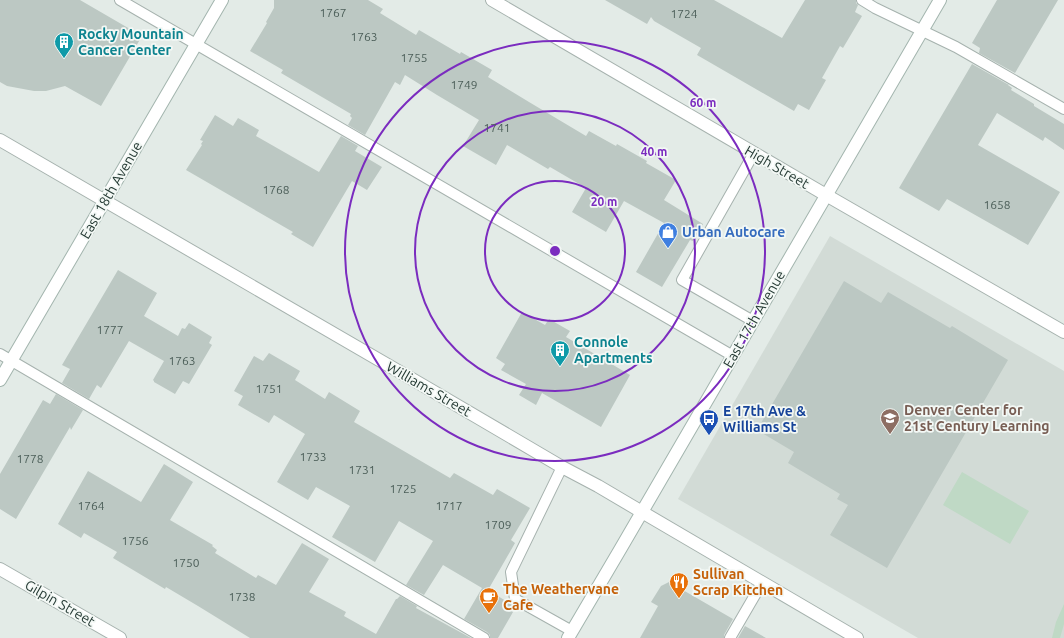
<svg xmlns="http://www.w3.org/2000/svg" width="1064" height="638" viewBox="0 0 1064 638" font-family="Ubuntu,sans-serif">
<rect width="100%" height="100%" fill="#e3ebe7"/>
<path fill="#d2dbd6" d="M830,236L1064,371V638H918L678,499Z"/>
<path fill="#bfd9c5" d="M962,472L1029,511L1010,544L943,505Z
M1064,604V624L1060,638H1052L1056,622Z"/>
<path fill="#bcc8c3" d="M0,0H80L142,36L101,106L65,86L46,91H34L7,86L0,82Z
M274,0H368L383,9L380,13L416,35L419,30L460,54L461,52L492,70L488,77L529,102L586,136L589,131L616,146L617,144L647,161L646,163L676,180L664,200L703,224L693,241L690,240L662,287L636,272L664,223L624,201L606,232L572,212L586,188L550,167L548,169L507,145L496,165L463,146L479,120L437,95L405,75L400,85L395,82L365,135L348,125L352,118L350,116L351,114L281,73L283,70L250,51L267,23L266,22L274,8Z
M605,0H714L782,38L805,0H856V3L858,5L855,12L862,16L843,48L840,46L822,78L826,80L809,110L798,104L794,111L697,55L701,48L654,21L651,17L647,24Z
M997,0H1058L1015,73L979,53L980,48L972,43Z
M972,64L1009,85H1008L1012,88L1011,90L1034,104V106L1064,124V150L1045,137L1043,141L997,113L978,145L1060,192L1028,245L947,199L939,211L899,188Z
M215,115L233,126L238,118L259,130L256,136L319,172L341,136L358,146L355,151L382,167L367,190L352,181L313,247L291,234L293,232L186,170L202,145L201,144L203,141L200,140Z
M118,270L157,293L144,316L178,336L182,328L185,329L189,323L212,337L209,343L212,345L189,384L183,381L175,394L154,382V381L153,380L164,361L129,341L101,388L97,385L89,399L62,383L70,369L62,365Z
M844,281L881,303L888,292L950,328L952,326L1008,360L887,568L830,535L848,505L837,499L840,494L788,463L794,452L757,430Z
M522,312L545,325L549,319L570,331L566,337L630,375L601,427L542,393L536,405L519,395L526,384L501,370L505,364L496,358Z
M269,353L300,371L295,380L325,399L329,392L360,411L354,422L450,478L454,473L493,495L497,489L530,508L511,540L515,543L488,590L514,606L511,611L513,612L498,638H490V635L487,632L464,619L482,588L443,565L424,595L406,585L433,541L399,521L375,562L332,537L350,506L316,487L308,500L277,482L305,434L274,415L269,423L238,405L243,396L234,391L254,356L263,361Z
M56,394L83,410L71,430L70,427L16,519L0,509V474L43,400L50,404Z
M164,464L193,482L170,520L213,545L212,546L217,550L215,553L256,578L258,575L276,585L302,543L329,559L309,592L346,612L344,616L376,634L396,599H397L400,596L417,606L416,608L471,638H250L198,606L166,587L165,589L113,558L117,552L84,533L81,538L58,524L88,471L141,502Z
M669,582L733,619L724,635V638H640L658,606L651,602L661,586Z
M745,626L766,638H738Z"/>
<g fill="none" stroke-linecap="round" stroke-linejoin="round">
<defs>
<path id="service" d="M120,0L733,356
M862,0L875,8L956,47L1064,109
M753,321L682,280L754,153
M0,354L484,638
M562,467L511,572L515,599L572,631
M730,638L762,583"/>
<path id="minor" d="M0,140L424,386L562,467L598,486L642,512L857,638
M826,195L1064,332
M0,569L120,638"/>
<path id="tertiary" d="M492,0L826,195"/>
<path id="secondary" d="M0,380L222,0
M568,638L621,548L940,0"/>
</defs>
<use href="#service" stroke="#a6b2ae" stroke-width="12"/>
<use href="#minor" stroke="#a6b2ae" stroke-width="14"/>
<use href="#tertiary" stroke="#a6b2ae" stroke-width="14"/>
<use href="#secondary" stroke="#a3b5ae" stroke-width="14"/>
<use href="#service" stroke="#fff" stroke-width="10"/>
<use href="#minor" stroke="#fff" stroke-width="12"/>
<use href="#tertiary" stroke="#fff" stroke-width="12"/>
<use href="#secondary" stroke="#fff" stroke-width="12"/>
</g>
<g fill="none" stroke="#7b2cbf" stroke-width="2">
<circle cx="555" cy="251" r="70"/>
<circle cx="555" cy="251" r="140"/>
<circle cx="555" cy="251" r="210"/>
</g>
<defs>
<symbol id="building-pin" viewBox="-11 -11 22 30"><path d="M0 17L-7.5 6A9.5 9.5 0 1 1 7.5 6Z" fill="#0f9aa8" stroke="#f3f8f5"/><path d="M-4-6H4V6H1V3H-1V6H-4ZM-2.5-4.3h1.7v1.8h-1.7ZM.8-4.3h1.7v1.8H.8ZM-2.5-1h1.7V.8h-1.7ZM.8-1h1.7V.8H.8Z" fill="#fff"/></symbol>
<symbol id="shop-pin" viewBox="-11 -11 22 30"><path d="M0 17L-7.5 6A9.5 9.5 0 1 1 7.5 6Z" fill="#3f7fe0" stroke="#f3f8f5"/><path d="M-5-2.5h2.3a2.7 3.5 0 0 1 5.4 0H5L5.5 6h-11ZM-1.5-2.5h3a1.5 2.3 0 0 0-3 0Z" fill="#fff"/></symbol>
<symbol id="school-pin" viewBox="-11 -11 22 30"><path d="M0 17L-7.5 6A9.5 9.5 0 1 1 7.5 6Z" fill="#8d6e63" stroke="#f3f8f5"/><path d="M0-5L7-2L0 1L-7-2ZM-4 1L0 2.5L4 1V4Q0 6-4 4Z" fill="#fff"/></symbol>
<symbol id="bus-pin" viewBox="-11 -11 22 30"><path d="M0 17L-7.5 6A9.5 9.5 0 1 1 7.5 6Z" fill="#1a4fb4" stroke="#f3f8f5"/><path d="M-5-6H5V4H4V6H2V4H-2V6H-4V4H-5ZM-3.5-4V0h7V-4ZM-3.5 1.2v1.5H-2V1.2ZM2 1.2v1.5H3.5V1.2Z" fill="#fff"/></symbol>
<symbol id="restaurant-pin" viewBox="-11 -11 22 30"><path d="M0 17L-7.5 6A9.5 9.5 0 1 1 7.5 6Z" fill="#e8710a" stroke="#f3f8f5"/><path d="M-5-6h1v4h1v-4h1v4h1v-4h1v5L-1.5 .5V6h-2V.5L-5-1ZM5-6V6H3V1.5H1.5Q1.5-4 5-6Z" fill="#fff"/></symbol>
<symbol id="cafe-pin" viewBox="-11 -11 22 30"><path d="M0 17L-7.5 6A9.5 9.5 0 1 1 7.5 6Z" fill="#e8710a" stroke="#f3f8f5"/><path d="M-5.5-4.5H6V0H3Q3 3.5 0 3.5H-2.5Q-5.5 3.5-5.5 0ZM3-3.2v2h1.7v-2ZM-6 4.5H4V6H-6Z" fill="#fff"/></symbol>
</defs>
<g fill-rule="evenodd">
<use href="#building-pin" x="53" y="31" width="22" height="30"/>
<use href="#shop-pin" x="657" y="221" width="22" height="30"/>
<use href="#building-pin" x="549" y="339" width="22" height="30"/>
<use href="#school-pin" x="879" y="407" width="22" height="30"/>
<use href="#bus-pin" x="698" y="408" width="22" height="30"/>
<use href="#restaurant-pin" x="668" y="571" width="22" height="30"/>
<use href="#cafe-pin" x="478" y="586" width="22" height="30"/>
</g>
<g text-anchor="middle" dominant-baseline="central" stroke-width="3.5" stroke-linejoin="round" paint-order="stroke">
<g font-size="12" fill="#4b5e58">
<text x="333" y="12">1767</text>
<text x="684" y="13">1724</text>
<text x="364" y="36">1763</text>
<text x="414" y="57">1755</text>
<text x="464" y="84">1749</text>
<text x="497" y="127">1741</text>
<text x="276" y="189">1768</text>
<text x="997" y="204">1658</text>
<text x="110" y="329">1777</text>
<text x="182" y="360">1763</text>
<text x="269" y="388">1751</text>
<text x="313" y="456">1733</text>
<text x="30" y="458">1778</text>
<text x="362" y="469">1731</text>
<text x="403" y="488">1725</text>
<text x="91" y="505">1764</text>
<text x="449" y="505">1717</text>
<text x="498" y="524">1709</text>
<text x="135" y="540">1756</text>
<text x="186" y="562">1750</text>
<text x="242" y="596">1738</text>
</g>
<g font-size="14" font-weight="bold" fill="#0d838f" stroke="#f3f8f5" text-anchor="start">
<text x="78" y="34">Rocky Mountain<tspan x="78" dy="16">Cancer Center</tspan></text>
<text x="574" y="342">Connole<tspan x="574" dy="16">Apartments</tspan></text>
</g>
<g font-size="14" fill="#253a34" stroke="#f3f8f5">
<text transform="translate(777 167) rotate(30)">High Street</text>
<text transform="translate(111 190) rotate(-60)">East 18th Avenue</text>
<text transform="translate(754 319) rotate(-60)">East 17th Avenue</text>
<text transform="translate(429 389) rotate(30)">Williams Street</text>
<text transform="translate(60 603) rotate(30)">Gilpin Street</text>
</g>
<g font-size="14" font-weight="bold" fill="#366cbe" stroke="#f3f8f5" text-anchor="start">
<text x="682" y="232">Urban Autocare</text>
</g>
<g font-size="14" font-weight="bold" fill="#785e54" stroke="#f3f8f5" text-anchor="start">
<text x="904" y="410">Denver Center for<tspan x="904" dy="16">21st Century Learning</tspan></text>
</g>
<g font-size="14" font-weight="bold" fill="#164399" stroke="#f3f8f5" text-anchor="start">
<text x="723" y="411">E 17th Ave &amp;<tspan x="723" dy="16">Williams St</tspan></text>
</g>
<g font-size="14" font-weight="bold" fill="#c56008" stroke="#f3f8f5" text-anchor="start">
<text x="693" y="574">Sullivan<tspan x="693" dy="16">Scrap Kitchen</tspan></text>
<text x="503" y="589">The Weathervane<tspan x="503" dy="16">Cafe</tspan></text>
</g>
</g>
<circle cx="555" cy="251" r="6" fill="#7b2cbf" stroke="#f3f8f5" stroke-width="2"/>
<g font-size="12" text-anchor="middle" font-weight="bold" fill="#7b2cbf" stroke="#f3f8f5" stroke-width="3.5" stroke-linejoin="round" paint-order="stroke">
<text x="703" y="107">60 m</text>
<text x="654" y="156">40 m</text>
<text x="604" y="206">20 m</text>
</g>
</svg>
